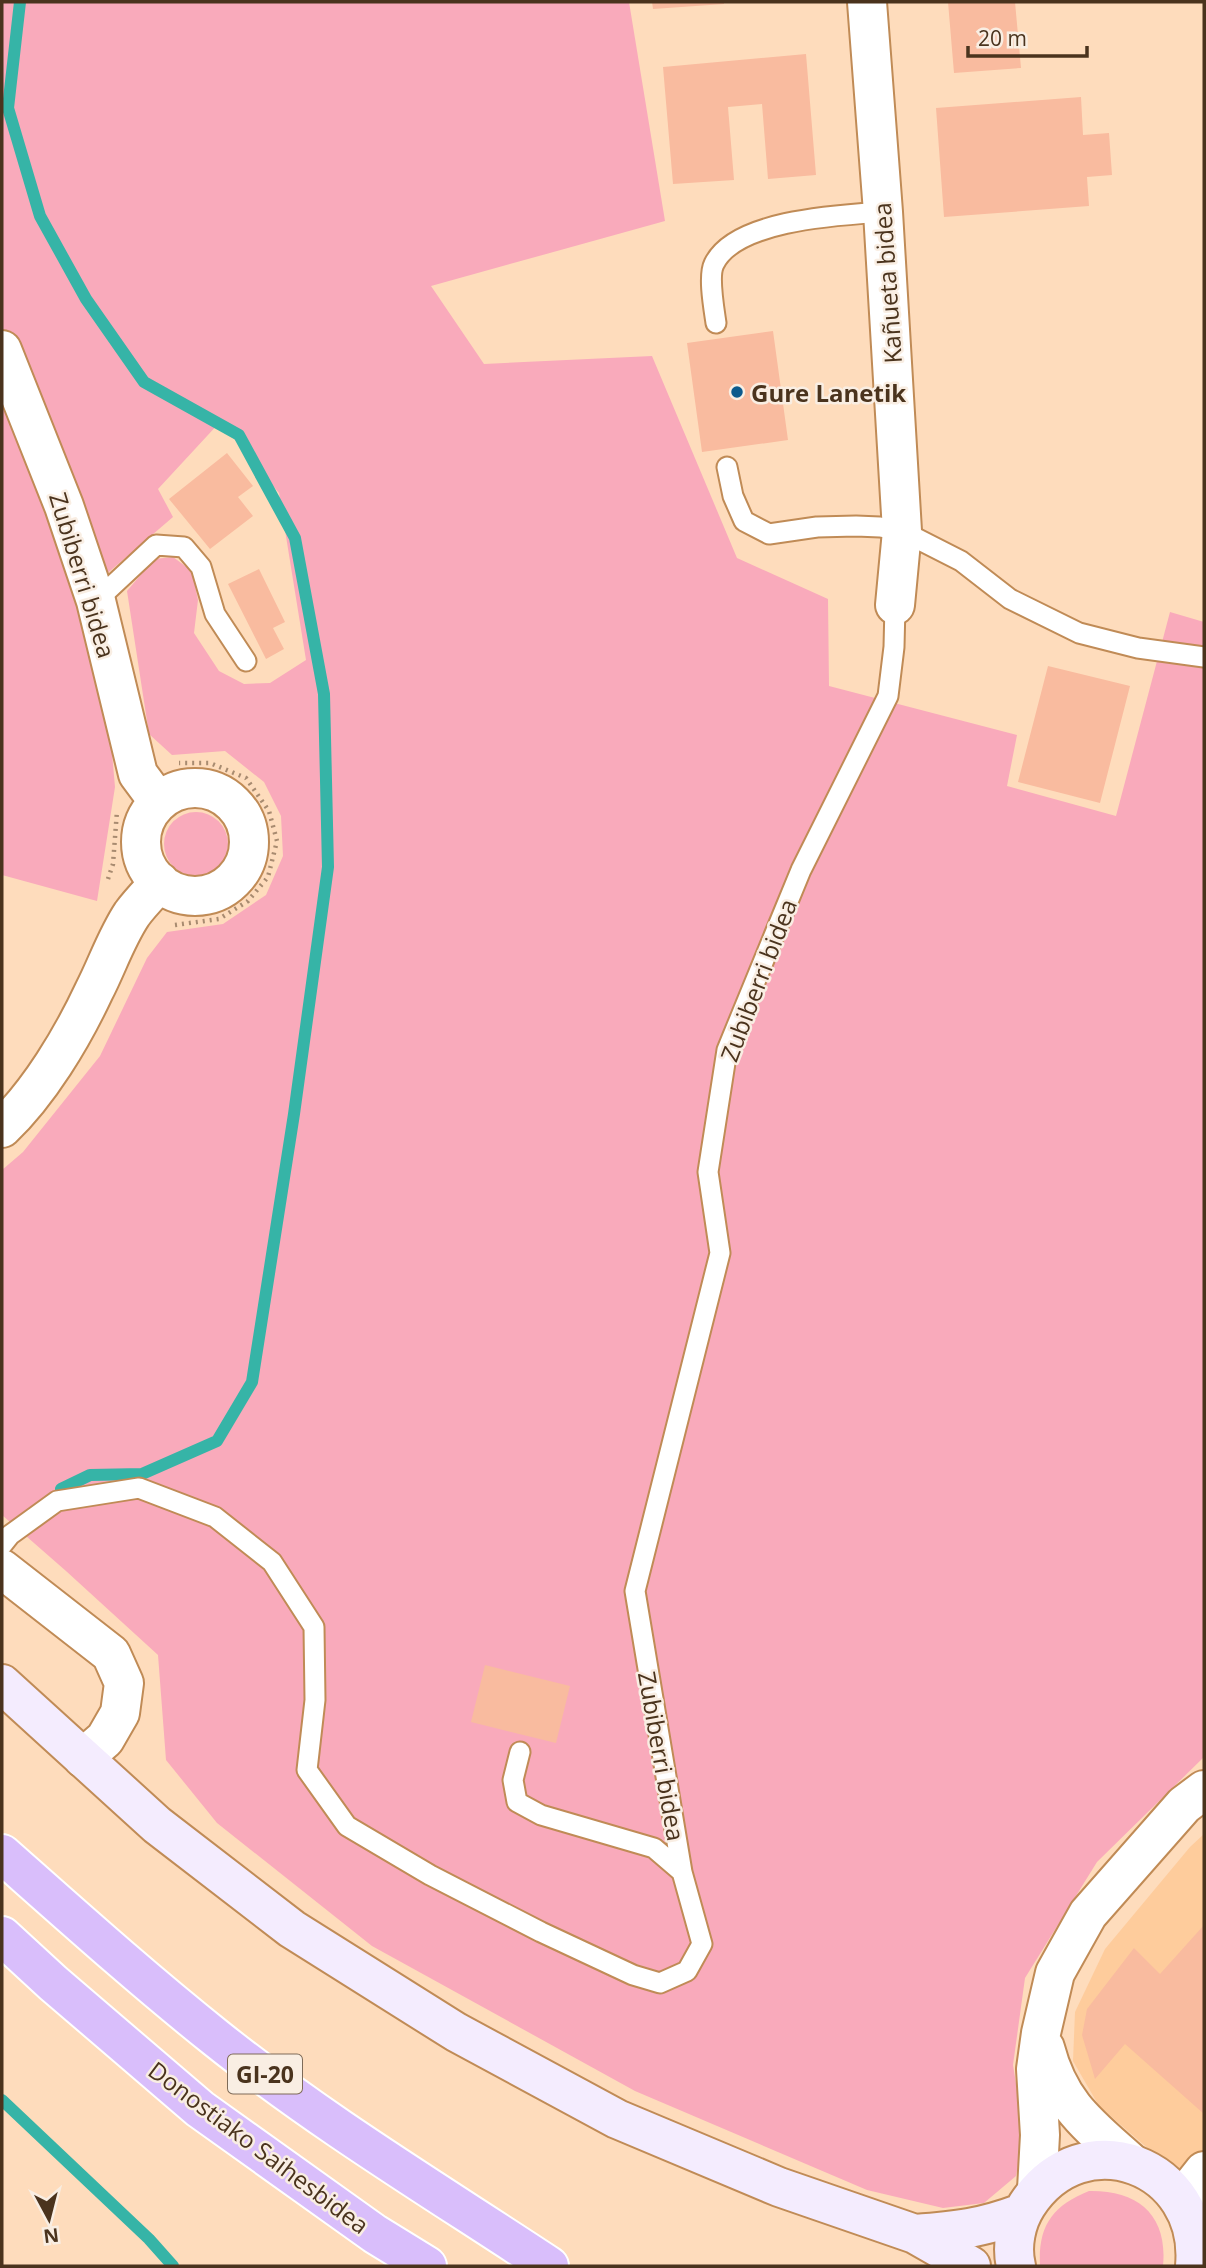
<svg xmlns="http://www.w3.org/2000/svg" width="1206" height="2268" viewBox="0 0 1206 2268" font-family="'Open Sans',sans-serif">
<rect width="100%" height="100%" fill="#fedcbc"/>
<path fill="#fecc9c" d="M1204,1834V2197L1099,2106L1073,2061L1075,2012L1105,1949L1190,1847Z"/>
<path fill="#f9aabb" d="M2,2H629L665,221L431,286L484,364L652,356L737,558L828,599L829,686L1017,735L1007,786L1116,816L1170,612L1204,622V1757L1097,1862L1025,1978L1013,2065L1024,2133L1016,2176L984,2203L943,2208L867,2190L635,2091L372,1946L217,1823L166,1760L158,1655L66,1571L2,1515V1170L23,1152L100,1056L147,958L167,932L223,924L266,895L283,856L281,816L264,782L225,751L172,755L149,734L127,591L154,559L173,557L192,571L198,600L194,633L219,671L244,684L270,683L306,660L279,493L220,422L158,489L173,517L82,595L107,696L115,787L97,901L2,875Z
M164 844a32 32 0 1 1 64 0a32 32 0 1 1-64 0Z
M1089,2191C1138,2190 1168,2215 1163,2266H1040C1038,2226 1052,2206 1089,2191Z"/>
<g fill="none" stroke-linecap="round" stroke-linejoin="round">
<path stroke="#36b4a7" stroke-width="12" d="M20,2L8,108L40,216L86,299L144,382L239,435L295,538L324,694L328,867L294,1114L252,1382L217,1441L142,1474L90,1475L61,1489
M2,2100L149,2239L173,2266"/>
</g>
<path fill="#f9bb9f" d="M652,2H724V4L653,9Z
M948,2H1015L1021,68L954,73Z
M806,54L816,175L768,179L762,104L728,107L734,180L673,184L663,67Z
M1081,97L1083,135L1109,133L1112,175L1087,177L1089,206L944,217L936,108Z
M773,331L788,440L702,452L687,343Z
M227,453L253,486L238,497L253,516L210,549L169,499Z
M259,569L285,622L273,628L284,649L266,659L228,584Z
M1048,666L1130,686L1100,803L1018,782Z
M485,1665L570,1686L556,1743L471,1722Z
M1204,1925V2114L1125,2044L1095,2079L1082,2035L1087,2009L1134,1948L1160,1974Z"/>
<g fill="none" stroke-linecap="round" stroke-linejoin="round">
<defs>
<path id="service" d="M716,323C714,309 708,276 714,264C735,220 839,215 883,212
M727,467L733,496L744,521L769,534L817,527L856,526L880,527L902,531L961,561L1010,599L1079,633L1138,648L1204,657
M96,601L156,545L184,547L201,567L215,614L246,661
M2,1545L10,1535L57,1501L139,1488L215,1517L272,1562L314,1627L315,1700L307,1770L347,1826L430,1875L541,1932L633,1975L660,1983L687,1971L702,1944L682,1872L635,1591L720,1253L708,1172L727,1050L801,870L888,696L894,647L895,605
M520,1752L513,1780L517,1802L541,1815L654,1848L682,1872"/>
<path id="minor" d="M867,2L883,212L902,531L895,605
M2,350L64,506L96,601L138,774L158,801
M141 842a54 54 0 1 1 108 0a54 54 0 1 1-108 0Z
M2,1128C39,1093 72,1038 94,991C107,966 116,938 132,914C140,903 151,892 160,882
M2,1569L111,1654L124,1683L120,1713L105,1739L83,1758
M1045,2048C1060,2106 1090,2126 1131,2163
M1037,2189L1040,2135L1036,2069L1041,2033L1055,1973L1088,1914L1184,1805L1204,1790
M1181,2200L1204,2171"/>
<path id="secondary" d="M2,1684L157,1825L292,1929L456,2032L617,2119L779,2187L915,2234L971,2266
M915,2234C957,2231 982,2228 1022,2213
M1016,2266C1011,2246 1016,2222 1027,2205C1083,2119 1204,2165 1195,2266"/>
<path id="motorway" d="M2,1854C72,1916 142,1979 216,2038C321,2122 437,2192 549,2266
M2,1936L53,1983L200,2109L375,2234L427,2266"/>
</defs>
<use href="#service" stroke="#c08b56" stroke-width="23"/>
<use href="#minor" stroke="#c08b56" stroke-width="42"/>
<use href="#secondary" stroke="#c08b56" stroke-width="42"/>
<use href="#motorway" stroke="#fff" stroke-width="42"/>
<path stroke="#a88b70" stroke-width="4.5" stroke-dasharray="2 5" stroke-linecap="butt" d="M108,879L113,864L117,811
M175,925L219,919L248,901L268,877L277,841L269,811L246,778L210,763H179"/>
<use href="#service" stroke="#fff" stroke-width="19"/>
<use href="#minor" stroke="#fff" stroke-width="38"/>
<use href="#secondary" stroke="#f4ecfe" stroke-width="38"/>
<use href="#motorway" stroke="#d9befb" stroke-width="38"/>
</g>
<circle fill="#0c5a8d" stroke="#f9eee3" stroke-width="2.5" cx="737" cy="392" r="7"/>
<g text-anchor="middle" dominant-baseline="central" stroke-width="5" stroke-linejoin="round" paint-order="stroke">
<rect fill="#f9eee3" stroke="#7e6b58" stroke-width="2" x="228" y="2054.5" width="74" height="39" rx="5"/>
<g font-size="23" font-weight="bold" fill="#4a331d">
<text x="265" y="2074">GI-20</text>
</g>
<g font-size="24" fill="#4a331d" stroke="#f9eee3">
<text transform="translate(887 283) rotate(-94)">Kañueta bidea</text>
<text transform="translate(83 575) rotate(73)">Zubiberri bidea</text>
<text transform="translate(758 980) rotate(-69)">Zubiberri bidea</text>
<text transform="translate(662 1756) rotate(80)">Zubiberri bidea</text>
<text transform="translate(259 2147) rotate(37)">Donostiako Saihesbidea</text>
</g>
<g font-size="24" font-weight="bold" fill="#4a331d" stroke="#f9eee3" text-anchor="start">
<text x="751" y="392">Gure Lanetik</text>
</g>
</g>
<rect width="1206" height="2268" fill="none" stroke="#4a331d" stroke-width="7"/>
<g transform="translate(49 2219) rotate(173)" stroke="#f9eee3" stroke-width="5" paint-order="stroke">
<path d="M0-5L12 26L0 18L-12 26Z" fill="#4a331d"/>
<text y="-10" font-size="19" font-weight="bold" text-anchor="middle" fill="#4a331d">N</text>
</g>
<path d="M968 46v10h119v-10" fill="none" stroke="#4a331d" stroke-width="3.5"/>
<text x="978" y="46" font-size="21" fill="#4a331d" stroke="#f9eee3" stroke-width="5" paint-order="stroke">20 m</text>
</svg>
